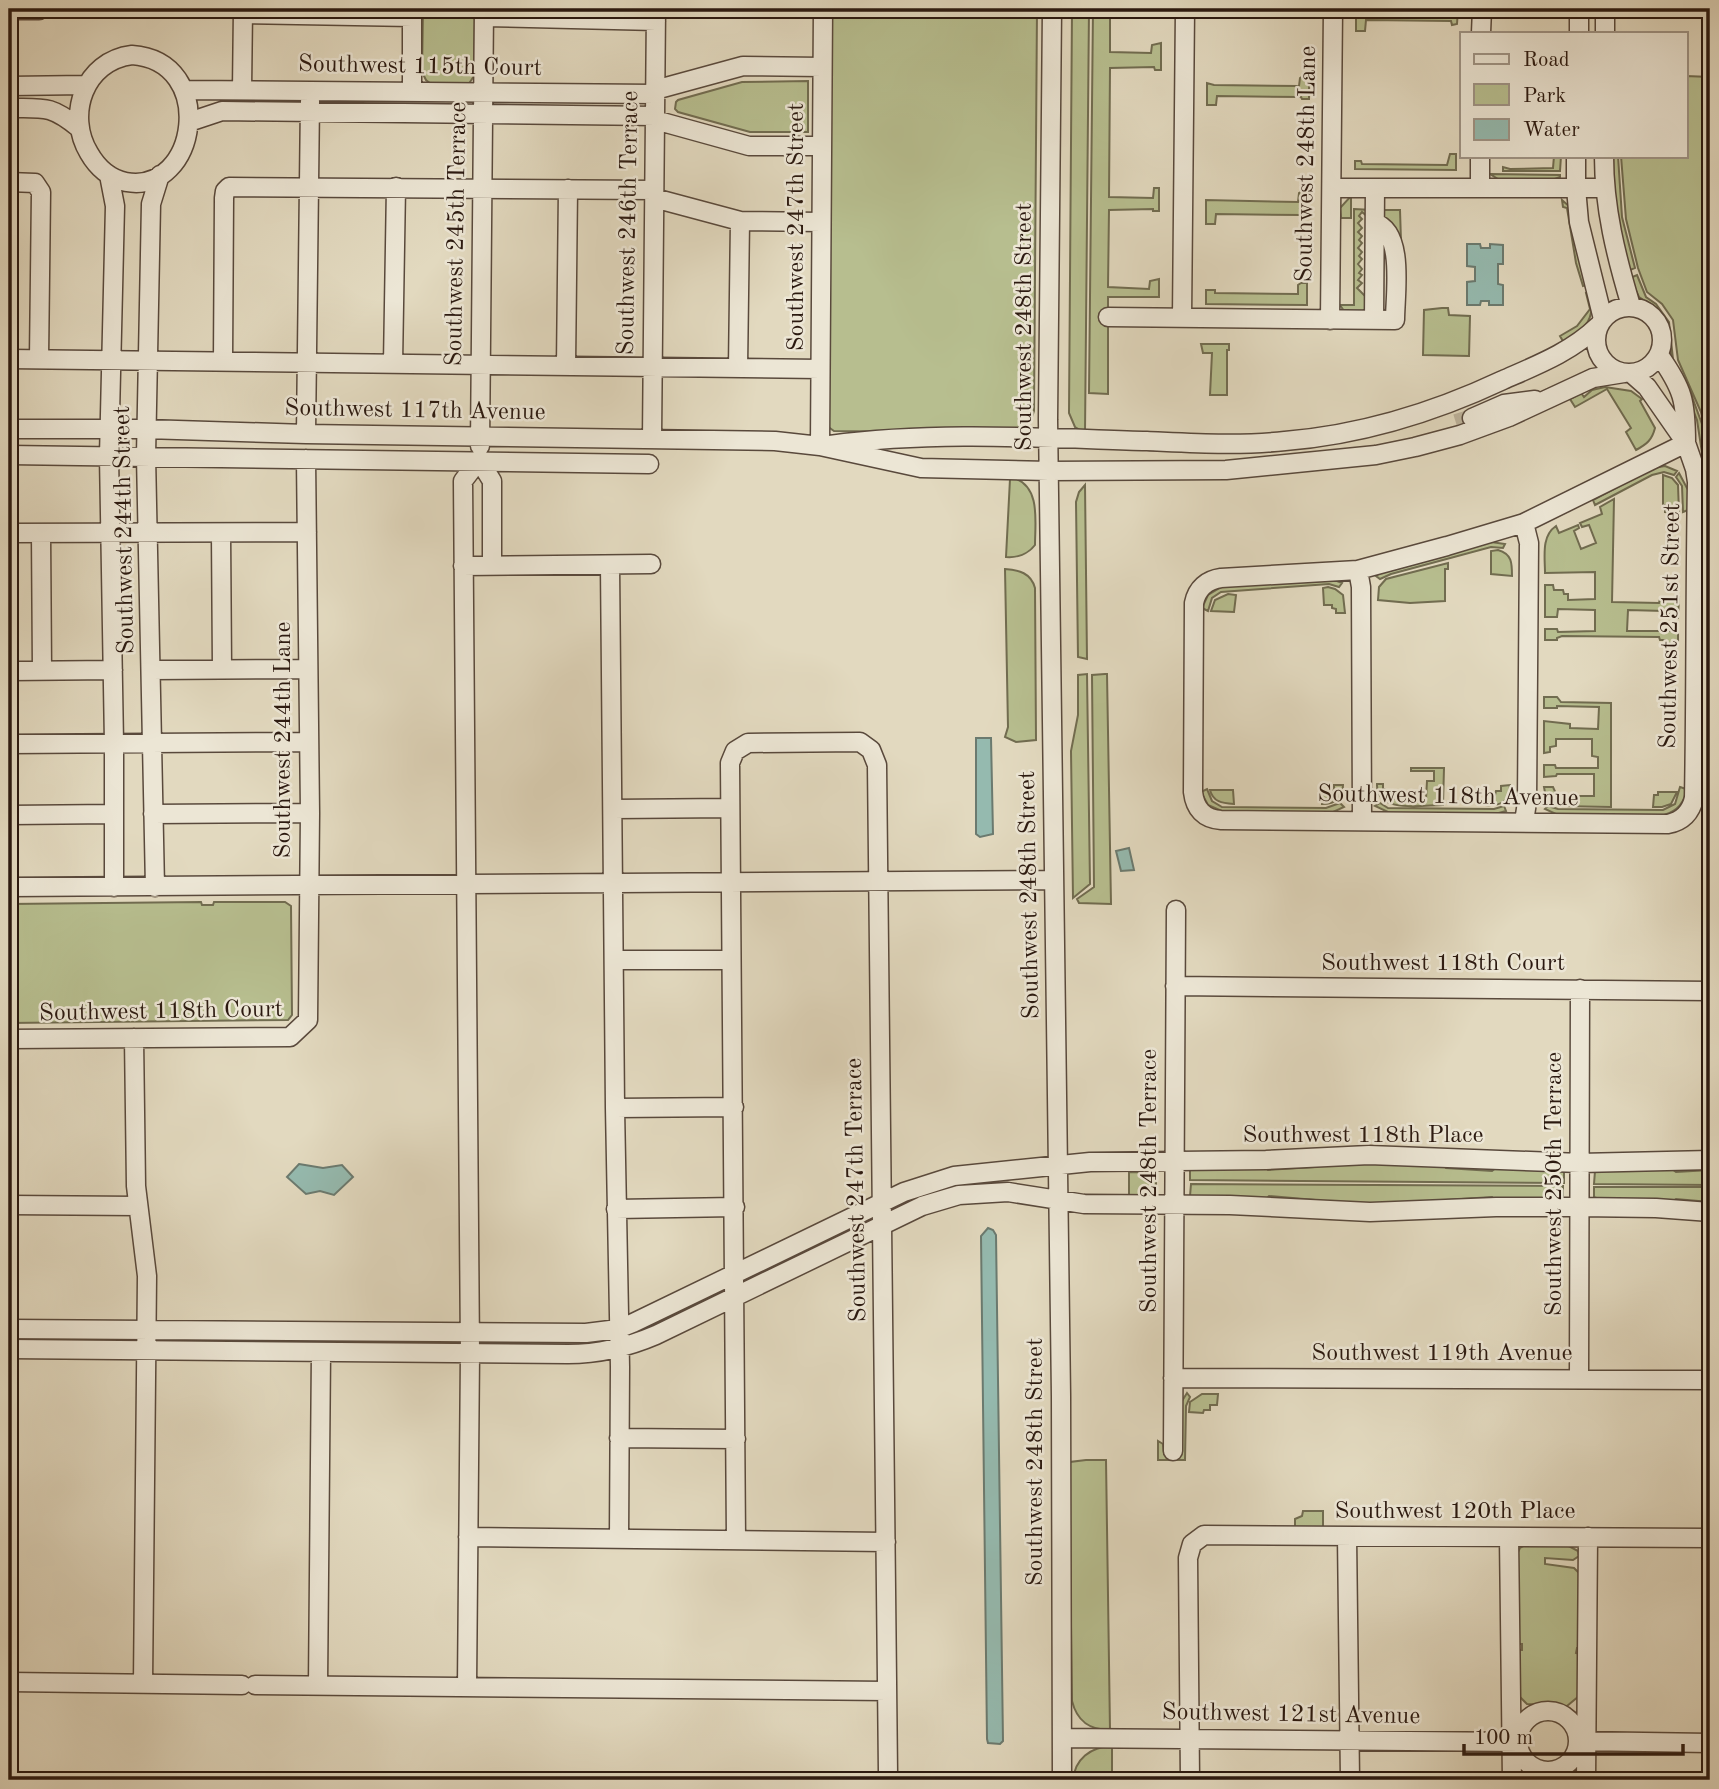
<svg xmlns="http://www.w3.org/2000/svg" width="1719" height="1789" viewBox="0 0 1719 1789" font-family="'Old Standard TT',serif">
<rect width="100%" height="100%" fill="#e2d9bf"/>
<filter id="stains"><feTurbulence type="fractalNoise" baseFrequency=".00286" numOctaves="4"/><feColorMatrix values="0 0 0 0 .2 0 0 0 0 .09 0 0 0 0 .02 0 0 0 .5 -.17"/></filter>
<radialGradient id="worn" r=".72"><stop offset=".6" stop-color="#630" stop-opacity="0"/><stop offset="1" stop-color="#630" stop-opacity=".3"/></radialGradient>
<path fill="#b7be8f" stroke="#716c50" stroke-width="2" d="M423,9H475L474,76L468,85L431,84L426,80L422,72Z
M827,9H1037L1034,411C1030,425 1025,429 1012,433L834,431L827,426Z
M1072,9H1089L1085,433L1075,427L1069,413Z
M1093,9H1110V52L1151,53L1152,45L1161,43V70H1155L1154,67L1110,68L1109,197L1153,198L1154,188H1159V211H1153V209L1109,210L1108,287L1149,289L1150,281L1159,279V297H1108V394L1089,393Z
M1356,9H1458L1457,24L1452,25L1451,21L1366,20L1365,31H1356Z
M1303,76H1309V99H1302L1301,97L1217,96L1216,105H1207V83L1214,85L1299,86L1300,78Z
M1686,76L1710,77V454L1701,412L1678,360L1673,320L1662,304L1647,292L1638,268L1626,219L1621,156H1686Z
M808,81V132H750L678,112L675,109L676,102L678,100L742,82Z
M1450,154H1456V170L1355,169V161H1361L1362,164L1447,165Z
M1554,156H1561L1560,171H1503V167L1510,169L1553,168Z
M1611,156H1618L1622,217L1635,268L1628,271L1617,232Z
M1490,174L1560,175V177L1552,180L1498,179Z
M1302,191H1308L1307,218H1302L1301,215L1216,214L1215,224H1206V200L1298,202L1299,193Z
M1351,196V218H1341L1340,208Z
M1562,200L1571,208L1589,284L1583,286L1576,263L1567,208L1563,207Z
M1354,209L1371,210L1368,217L1362,212L1359,216L1362,219L1358,223L1362,228L1358,232L1362,236L1359,240L1362,243L1358,248L1362,252L1359,256L1362,259L1358,264L1362,269L1359,273L1362,275L1358,280L1362,283L1357,288L1370,301L1366,312L1344,311L1340,305H1354Z
M1383,210H1400L1401,241L1383,215Z
M1637,275L1646,297L1656,304L1669,322L1673,359L1679,374L1671,357V335L1668,324L1659,310L1639,297L1630,278Z
M1301,283H1307V305L1206,304V290H1215V293L1298,294V285Z
M1592,291C1594,321 1588,326 1564,343L1560,336L1577,326L1590,309L1586,293Z
M1442,308H1448L1449,315L1470,316L1469,356L1423,355L1424,310Z
M1201,344H1229V350H1227V395H1210L1212,353H1203Z
M1687,383L1702,424L1709,466H1704L1697,420L1683,385Z
M1605,387L1631,391L1642,399L1640,401L1655,428C1652,440 1647,444 1636,450L1626,432L1631,428L1607,389L1575,407L1570,399L1581,393L1584,397L1592,390Z
M1665,466L1677,471L1674,475L1664,472L1652,475L1595,505L1593,500L1653,468Z
M1679,473L1688,490V510L1683,512L1682,486L1676,477Z
M1663,475L1672,478L1678,485L1679,513L1665,512V505H1663Z
M1014,478C1041,487 1035,522 1035,545C1028,554 1017,558 1006,557L1010,479Z
M1085,485L1087,659L1078,657L1076,502L1079,492Z
M1614,499L1612,602L1659,603L1660,599L1679,597L1678,618H1669V613H1664V611L1628,610L1627,631H1678V643H1665V640H1660L1659,637L1562,636L1557,638V640H1545V629H1557L1558,632L1595,631V610L1558,609L1557,617H1545V585H1553L1554,590H1563L1564,594H1568V600L1595,599V572L1545,573C1545,557 1541,536 1556,526L1559,533L1578,525L1579,528L1574,531L1581,549L1596,543L1589,525L1582,527L1580,523L1602,514L1600,507Z
M1491,542L1505,544L1503,548L1491,547L1391,574L1380,579L1376,576L1380,573Z
M1498,550C1512,554 1512,563 1512,576L1491,574V551Z
M1448,563V569H1445V601L1410,603L1378,600L1379,587L1386,579Z
M1005,569C1019,570 1031,573 1035,588L1036,740L1016,742L1005,737L1008,727Z
M1332,579L1342,583L1339,587L1329,584L1221,592L1212,598L1208,611L1202,608L1208,595L1223,586Z
M1328,587L1335,589L1343,595L1345,613H1336V609L1332,608V605H1324L1323,588Z
M1228,594L1236,595L1234,612L1211,611L1215,600Z
M1087,674L1090,884L1073,898L1071,751L1078,715V675Z
M1105,674H1107L1111,904L1079,903L1077,899L1094,887L1092,675Z
M1544,697H1557L1561,702L1611,703V807L1559,806L1546,798L1544,787H1553L1557,796H1594V774H1557L1556,776L1544,777V765H1555L1556,768H1598V757L1592,756V739H1556V746L1550,747V752L1544,753V721L1570,724V728L1598,729L1599,707L1557,706V708H1544Z
M1411,768H1444L1443,805C1422,805 1376,814 1377,784H1383V789L1391,792V799H1426L1427,781H1434V771H1411Z
M1334,785H1343C1343,799 1335,804 1322,804V793L1334,790Z
M1510,785C1510,802 1501,806 1485,805V800L1494,799L1496,791H1501V786Z
M1680,787L1686,789C1685,803 1677,811 1664,815H1558L1545,809L1548,806L1558,809L1663,810L1675,804Z
M1207,789L1212,801L1222,807L1326,808L1340,803L1344,807L1331,813L1224,812L1208,805L1201,792Z
M1210,790H1233L1234,804C1222,803 1213,802 1210,790Z
M1658,792H1677L1671,804L1662,807H1653L1654,795H1658Z
M1380,803L1388,808L1494,809L1504,806L1506,811L1495,814L1390,813L1375,806Z
M201,902L202,905H213L214,902H285L291,906L292,1015L288,1020L9,1023V904Z
M1317,1162L1442,1163L1446,1168L1492,1171L1497,1167L1564,1171V1183L1190,1180V1168L1265,1166L1268,1170L1314,1167Z
M1672,1169L1676,1172L1710,1170V1185L1594,1184L1595,1171Z
M1129,1172L1156,1173V1198H1129Z
M1191,1184L1563,1186V1198L1497,1201L1492,1197L1446,1200L1442,1204L1318,1203L1315,1200L1269,1196L1265,1200L1190,1196Z
M1594,1187H1710V1202L1676,1199L1672,1202L1603,1201L1594,1197Z
M1187,1393L1190,1397L1186,1406L1185,1460H1158V1441L1163,1444L1164,1454H1180L1182,1401Z
M1202,1394H1218L1217,1405H1210V1410H1204L1203,1413L1189,1412L1190,1402Z
M1086,1460H1106L1110,1730C1089,1730 1077,1721 1072,1701L1069,1476L1070,1462Z
M1303,1511H1323V1529H1295V1519L1302,1516Z
M1527,1544H1565L1578,1551L1579,1556L1573,1560L1545,1558V1564L1574,1568L1580,1574V1648H1577L1576,1653L1580,1654L1579,1696L1567,1706L1527,1704L1517,1694V1650H1522V1644H1517V1554L1520,1548Z
M1112,1746V1780H1073C1075,1759 1090,1747 1112,1746Z"/>
<path fill="#95baaf" stroke="#6b7a6f" stroke-width="2" d="M1467,244H1480L1481,248H1490V244L1503,245V264H1498V284L1503,285V305H1489V301H1481L1480,305H1467V282L1475,281V267L1467,266Z
M976,738H991L993,834L980,837L976,834Z
M1129,848L1134,870L1121,871L1116,851Z
M299,1164L323,1168L342,1165L353,1177L334,1195L320,1191L306,1194L287,1177Z
M988,1228L993,1230L996,1235L1003,1741L1000,1744L988,1743L987,1739L981,1236Z"/>
<g fill="none" stroke-linecap="round" stroke-linejoin="round">
<path stroke="#bdb39c" stroke-width="18" stroke-dasharray="18 9" stroke-linecap="butt" d="M1456,423L1472,418"/>
<defs>
<path id="minor" d="M1052,9L1048,420L1061,1396L1062,1780
M9,10H39
M243,14L412,17
M484,17L656,21
M1481,33L1482,9
M1579,33V9
M1605,33V9
M132,55C218,61 198,195 126,182C110,179 97,167 89,153C66,115 84,61 132,55Z
M9,86L86,85
M185,90L655,94
M242,90L243,9
M655,90L743,66L822,67
M412,92V9
M9,108C44,108 51,105 79,128
M655,120L749,146H822
M189,122L222,111L655,116
M1576,156V188L1579,222L1603,319
M1604,156C1604,208 1616,256 1631,306
M109,175L115,206L109,456L114,743V887
M9,182L35,183L41,192L39,359
M1332,188H1604
M1480,188V156
M654,198L740,221L821,222
M1596 340a33 33 0 1 1 66 0a33 33 0 1 1-66 0Z
M1108,317L1395,320C1395,295 1405,232 1375,223
M1182,318L1185,9
M1330,320L1333,9
M1374,320L1375,188
M9,359L820,369
M223,362L224,198L225,191L229,187L654,190
M393,364L396,187
M566,366L568,189
M738,368L740,221
M1631,373L1647,387L1686,443C1686,401 1683,389 1659,355
M1472,418L1504,404L1535,400
M9,429H146L306,434L775,441L820,446L921,468L1049,471L1226,470L1376,455L1415,447L1460,435L1509,417L1593,378L1624,373
M306,434L310,101
M652,439L656,9
M1686,443L1695,469L1697,482C1695,587 1696,693 1694,798C1691,812 1683,821 1668,824L1221,820C1204,819 1195,809 1193,792L1194,603C1197,588 1207,580 1221,578L1358,570L1447,546L1524,523Z
M830,445C934,431 1043,438 1147,441C1193,443 1239,446 1285,441C1359,435 1435,412 1503,380C1537,365 1571,352 1598,326
M480,446L484,9
M820,446L823,9
M9,455L649,464
M479,460L492,481V565
M9,533L307,532
M41,533L42,671
M221,533L222,669
M610,565L615,1108L620,1367L619,1539
M463,566L651,564
M1358,570L1361,587L1362,820
M151,670L308,669
M9,671L113,670
M9,744L309,742
M613,809L730,808
M153,814L310,813
M9,815L114,814
M1524,822L1527,802L1529,543L1524,523
M9,887L1054,880
M155,887L146,456L151,204L160,175
M614,960H731
M1175,986L1710,991
M134,1038L136,1186L147,1276L143,1684
M9,1039L290,1037L308,1020L310,813L306,459
M615,1108L734,1107
M9,1205L138,1206
M616,1209L735,1207
M9,1329L586,1333L618,1329L633,1323L904,1192L954,1176L1090,1162L1266,1160L1369,1155L1580,1163L1710,1160
M9,1349L568,1354C599,1354 628,1347 656,1335L922,1206L959,1195L1008,1192L1084,1204L1230,1205L1370,1212L1496,1207H1580L1656,1208L1710,1212
M1173,1378L1710,1380
M1579,1379L1580,989
M619,1438L736,1439
M1173,1451L1176,910
M1347,1536L1350,1780
M468,1537L886,1542
M1509,1537L1512,1780
M736,1540L730,763L735,751L748,743L860,742L871,750L877,765L888,1773
M9,1682L242,1685
M255,1685L887,1691
M318,1686L321,1352
M467,1687L470,1353L463,481L479,460
M1518 1741a30 30 0 1 1 60 0a30 30 0 1 1-60 0Z
M1062,1738L1519,1742
M1578,1741L1710,1743
M1190,1780L1188,1558L1192,1544L1204,1535L1710,1538
M1586,1780L1588,1537"/>
</defs>
<use href="#minor" stroke="#59493c" stroke-width="21"/>
<use href="#minor" stroke="#ece6d5" stroke-width="18"/>
</g>
<g text-anchor="middle" dominant-baseline="central" stroke-width="5" stroke-linejoin="round" paint-order="stroke">
<g font-size="24" fill="#2b1910" stroke="#ece6d5">
<text transform="translate(420 67) rotate(1)">Southwest 115th Court</text>
<text transform="translate(1307 164) rotate(-89)">Southwest 248th Lane</text>
<text transform="translate(629 223) rotate(-89)">Southwest 246th Terrace</text>
<text transform="translate(797 227) rotate(-90)">Southwest 247th Street</text>
<text transform="translate(457 234) rotate(-89)">Southwest 245th Terrace</text>
<text transform="translate(1025 327) rotate(-90)">Southwest 248th Street</text>
<text transform="translate(415 411) rotate(1)">Southwest 117th Avenue</text>
<text transform="translate(125 530) rotate(-91)">Southwest 244th Street</text>
<text transform="translate(1671 626) rotate(-89)">Southwest 251st Street</text>
<text transform="translate(284 740) rotate(-90)">Southwest 244th Lane</text>
<text transform="translate(1448 797) rotate(1)">Southwest 118th Avenue</text>
<text transform="translate(1030 895) rotate(-91)">Southwest 248th Street</text>
<text x="1443" y="964">Southwest 118th Court</text>
<text transform="translate(161 1012) rotate(-1)">Southwest 118th Court</text>
<text x="1363" y="1136">Southwest 118th Place</text>
<text transform="translate(1150 1181) rotate(-90)">Southwest 248th Terrace</text>
<text transform="translate(1555 1184) rotate(-90)">Southwest 250th Terrace</text>
<text transform="translate(857 1190) rotate(-91)">Southwest 247th Terrace</text>
<text x="1442" y="1354">Southwest 119th Avenue</text>
<text transform="translate(1036 1462) rotate(-90)">Southwest 248th Street</text>
<text x="1455" y="1512">Southwest 120th Place</text>
<text transform="translate(1291 1715) rotate(1)">Southwest 121st Avenue</text>
</g>
</g>
<rect width="1719" height="1789" fill="none" stroke="#e2d9bf" stroke-width="35"/>
<rect x="10" y="10" width="1698" height="1768" fill="none" stroke="#2b1910" stroke-width="3.5"/>
<rect x="18" y="18" width="1684" height="1754" fill="none" stroke="#2b1910" stroke-width="2"/>
<rect x="1460" y="32" width="228" height="126" fill="#ece6d5" stroke="#9f9486" stroke-width="2"/>
<rect x="1474" y="54" width="35" height="10" fill="#ece6d5" stroke="#9f9486" stroke-width="2"/>
<text x="1523" y="66" font-size="21" fill="#2b1910">Road</text>
<rect x="1474" y="84" width="35" height="21" fill="#b7be8f" stroke="#9f9486" stroke-width="2"/>
<text x="1523" y="102" font-size="21" fill="#2b1910">Park</text>
<rect x="1474" y="119" width="35" height="21" fill="#95baaf" stroke="#9f9486" stroke-width="2"/>
<text x="1523" y="136" font-size="21" fill="#2b1910">Water</text>
<path d="M1464 1744v10h219v-10" fill="none" stroke="#2b1910" stroke-width="3.5"/>
<text x="1474" y="1744" font-size="21" fill="#2b1910" stroke="#ece6d5" stroke-width="5" paint-order="stroke">100 m</text>
<rect width="100%" height="100%" filter="url(#stains)"/>
<rect width="100%" height="100%" fill="url(#worn)"/>
</svg>
